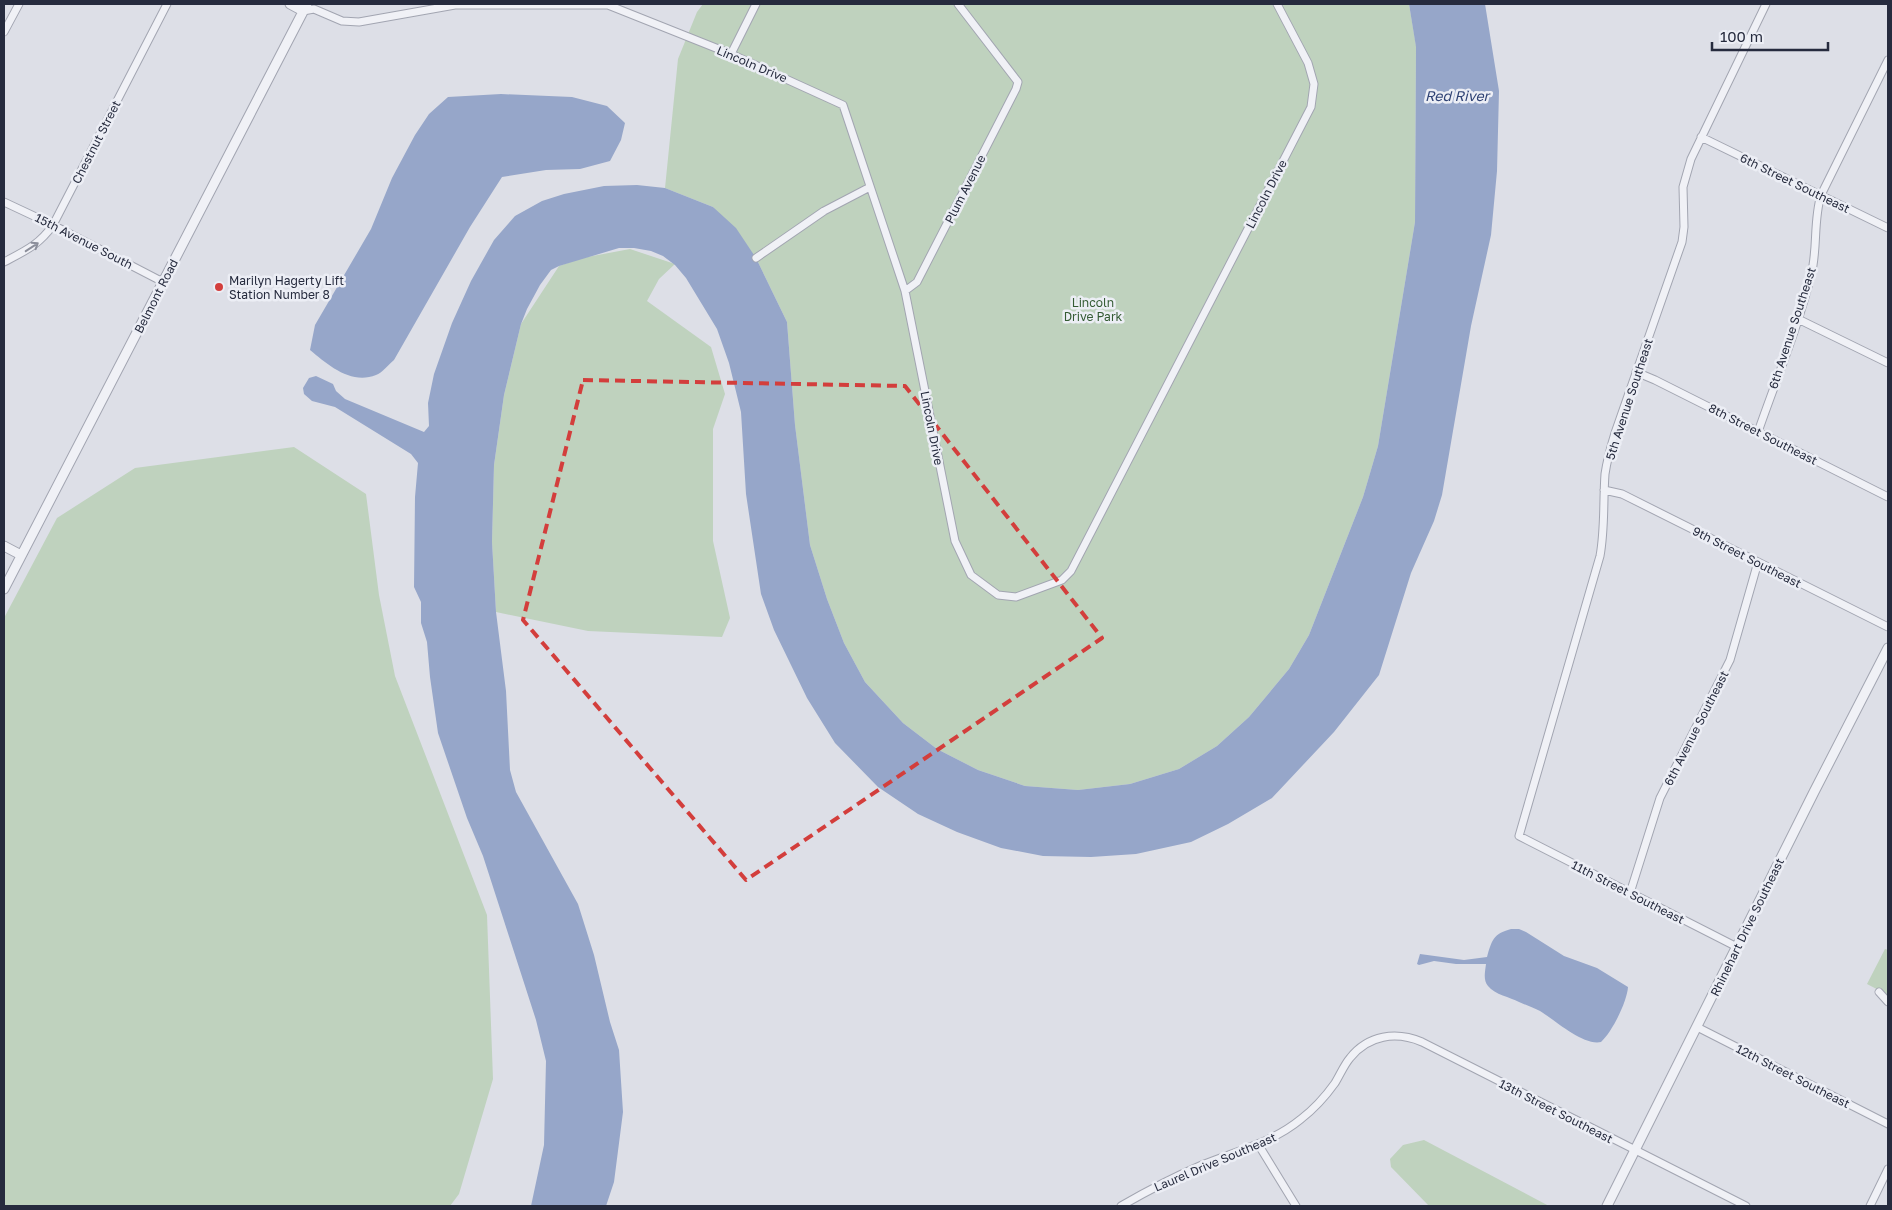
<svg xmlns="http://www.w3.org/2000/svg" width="1892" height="1210" viewBox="0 0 1892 1210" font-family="'Golos Text',sans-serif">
<rect width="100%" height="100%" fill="#dddfe7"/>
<path fill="#bfd2be" d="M703,4H1409L1416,46L1415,222L1378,446L1363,497L1309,635L1289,669L1249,717L1217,746L1179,769L1130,784L1078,790L1025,786L978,770L937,749L903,723L865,682L844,643L827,599L810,545L795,425L787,322L756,258L713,207L665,188L678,59L697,12Z
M630,249L675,264L659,279L647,301L711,347L725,394L713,429V541L730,618L722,637L588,631L496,612L492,542L494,465L504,395L521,324L559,266L582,258Z
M294,447L366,494L379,595L395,676L487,915L493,1079L459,1194L450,1206H4V618L57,518L135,468Z
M1885,949L1888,950V995L1867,984Z
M1424,1140L1549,1206H1429L1391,1167L1390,1159L1403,1145Z"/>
<path fill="#96a6c9" d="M1409,4H1485L1499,91L1497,171L1491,235L1471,326L1442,495L1434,521L1411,573L1379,675L1334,732L1272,798L1228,824L1191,842L1136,854L1091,857L1043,856L1001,848L957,832L918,814L878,787L835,743L807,698L774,630L761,594L746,494L741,412L729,363L717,329L686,278L675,265L663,256L651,251L634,248H619L559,266L551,270L540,285L527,309L521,324L504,395L494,465L492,542L496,612L506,691L510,770L516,792L578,904L594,955L610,1022L619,1050L623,1112L614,1182L606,1206H531L544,1145L546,1061L536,1020L483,856L467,818L438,733L430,677L427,642L421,623V602L414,587L415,497L418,463L411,454L335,407L312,401L304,394L303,388L309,378L316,376L333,384L336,391L345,399L424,432L429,426L428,403L434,374L452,323L471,281L494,240L515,216L542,201L564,194L604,186L637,185L665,188L713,207L736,228L756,258L787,322L795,425L810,545L827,599L844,643L865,682L903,723L937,749L978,770L1025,786L1078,790L1130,784L1179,769L1217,746L1249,717L1289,669L1309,635L1363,497L1378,446L1415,222L1416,47Z
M501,94L572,97L607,106L625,123L621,140L610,161L580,169L546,170L502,177L470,227L394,360C389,364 382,373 376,375C351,385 328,365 310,350L315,325L371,229L392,178L415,135L429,114L448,97Z
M1511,929H1519L1526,932L1564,956L1597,968L1628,987C1627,1002 1612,1032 1601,1042C1583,1046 1555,1020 1540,1011C1534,1008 1526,1005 1519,1002C1510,997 1495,995 1488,986C1483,980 1485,972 1486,964H1456L1434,961L1419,965L1417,964L1420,954L1464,960L1487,957C1492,940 1493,934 1511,929Z"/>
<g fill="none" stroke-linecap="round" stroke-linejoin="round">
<defs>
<path id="minor" d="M303,11L314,9L342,21L359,22L455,5H608L731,54L843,105L905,291L955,541L971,575L998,595L1016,597L1062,580L1071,571L1311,107L1314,84L1308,63L1277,4
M4,32L19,4
M731,54L756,4
M1701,137L1888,228
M4,202L53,225L163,282
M756,258L824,211L870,187
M4,262C25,251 39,245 53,225L167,4
M905,291L917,282L1016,89L1018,82L958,4
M1798,319L1888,363
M1636,372L1655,380L1888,497
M1758,432C1776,380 1798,328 1811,275C1818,249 1813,221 1821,195L1888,60
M1604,490L1622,494L1888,627
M1630,893L1660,798L1730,660L1758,562
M1737,947L1519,836L1600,556C1605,529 1603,502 1605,474C1607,460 1611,446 1615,433L1682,242L1684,227L1683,187L1691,159L1766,4
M1879,992L1888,1002
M1697,1027L1888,1124
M1258,1144L1296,1206
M1121,1206C1147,1191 1174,1177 1202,1165C1236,1151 1272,1143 1301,1119C1314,1109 1325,1097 1335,1083C1340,1075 1344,1065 1350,1058C1368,1035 1396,1031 1422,1042L1746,1206
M1870,1206L1888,1169"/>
<path id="tertiary" d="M290,4L303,11
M4,546L21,555
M4,589L307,4
M1607,1206L1814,792L1888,648"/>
</defs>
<use href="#minor" stroke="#a2a5b1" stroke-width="9"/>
<use href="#tertiary" stroke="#a2a5b1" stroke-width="11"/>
<use href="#minor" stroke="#f0f1f6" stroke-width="7"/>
<use href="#tertiary" stroke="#f0f1f6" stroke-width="9"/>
</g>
<defs><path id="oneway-shaft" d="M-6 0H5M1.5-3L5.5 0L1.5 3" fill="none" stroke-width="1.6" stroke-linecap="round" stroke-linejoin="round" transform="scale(1.25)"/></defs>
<use stroke="#8b8e9a" href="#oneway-shaft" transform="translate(32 247) rotate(-33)"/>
<path fill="none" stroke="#d33e3c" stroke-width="4" stroke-dasharray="10 6" stroke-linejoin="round" d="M583,380L905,386L1102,638L746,880L523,620Z"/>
<circle fill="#d33e3c" stroke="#eceef5" stroke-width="2" cx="219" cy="287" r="5"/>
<g text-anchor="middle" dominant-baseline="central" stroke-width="5" stroke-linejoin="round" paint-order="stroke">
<g font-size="12" fill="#262b3e" stroke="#eceef5">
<text transform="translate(752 64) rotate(23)">Lincoln Drive</text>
<text transform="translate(96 142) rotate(-63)">Chestnut Street</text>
<text transform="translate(1795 183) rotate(26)">6th Street Southeast</text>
<text transform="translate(965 189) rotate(-63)">Plum Avenue</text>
<text transform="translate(1266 194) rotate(-63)">Lincoln Drive</text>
<text transform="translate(84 241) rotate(27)">15th Avenue South</text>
<text transform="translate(156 296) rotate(-63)">Belmont Road</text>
<text transform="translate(1792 328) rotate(-72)">6th Avenue Southeast</text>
<text transform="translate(1629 399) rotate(-72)">5th Avenue Southeast</text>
<text transform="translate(932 428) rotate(79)">Lincoln Drive</text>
<text transform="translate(1763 434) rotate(27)">8th Street Southeast</text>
<text transform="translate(1747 557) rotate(27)">9th Street Southeast</text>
<text transform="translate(1696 728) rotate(-63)">6th Avenue Southeast</text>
<text transform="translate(1628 892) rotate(27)">11th Street Southeast</text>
<text transform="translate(1747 927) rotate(-64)">Rhinehart Drive Southeast</text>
<text transform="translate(1793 1076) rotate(27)">12th Street Southeast</text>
<text transform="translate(1556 1111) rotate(27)">13th Street Southeast</text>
<text transform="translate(1215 1162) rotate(-23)">Laurel Drive Southeast</text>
</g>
<g font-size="12" fill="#262b3e" stroke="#eceef5" text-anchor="start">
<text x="229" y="280">Marilyn Hagerty Lift<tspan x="229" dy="14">Station Number 8</tspan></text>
</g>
<g font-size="12" fill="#345b33" stroke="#eceef5">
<text x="1093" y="302">Lincoln<tspan x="1093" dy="14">Drive Park</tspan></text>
</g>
<g font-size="14" font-style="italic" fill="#2f4274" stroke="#eceef5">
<text x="1457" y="95">Red River</text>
</g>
</g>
<rect width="1892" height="1210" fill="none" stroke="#262b3e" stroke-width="10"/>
<path d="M1712 42v8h116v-8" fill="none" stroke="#262b3e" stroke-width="2.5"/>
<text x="1720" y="42" font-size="15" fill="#262b3e" stroke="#eceef5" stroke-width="4" paint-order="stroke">100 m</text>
</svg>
